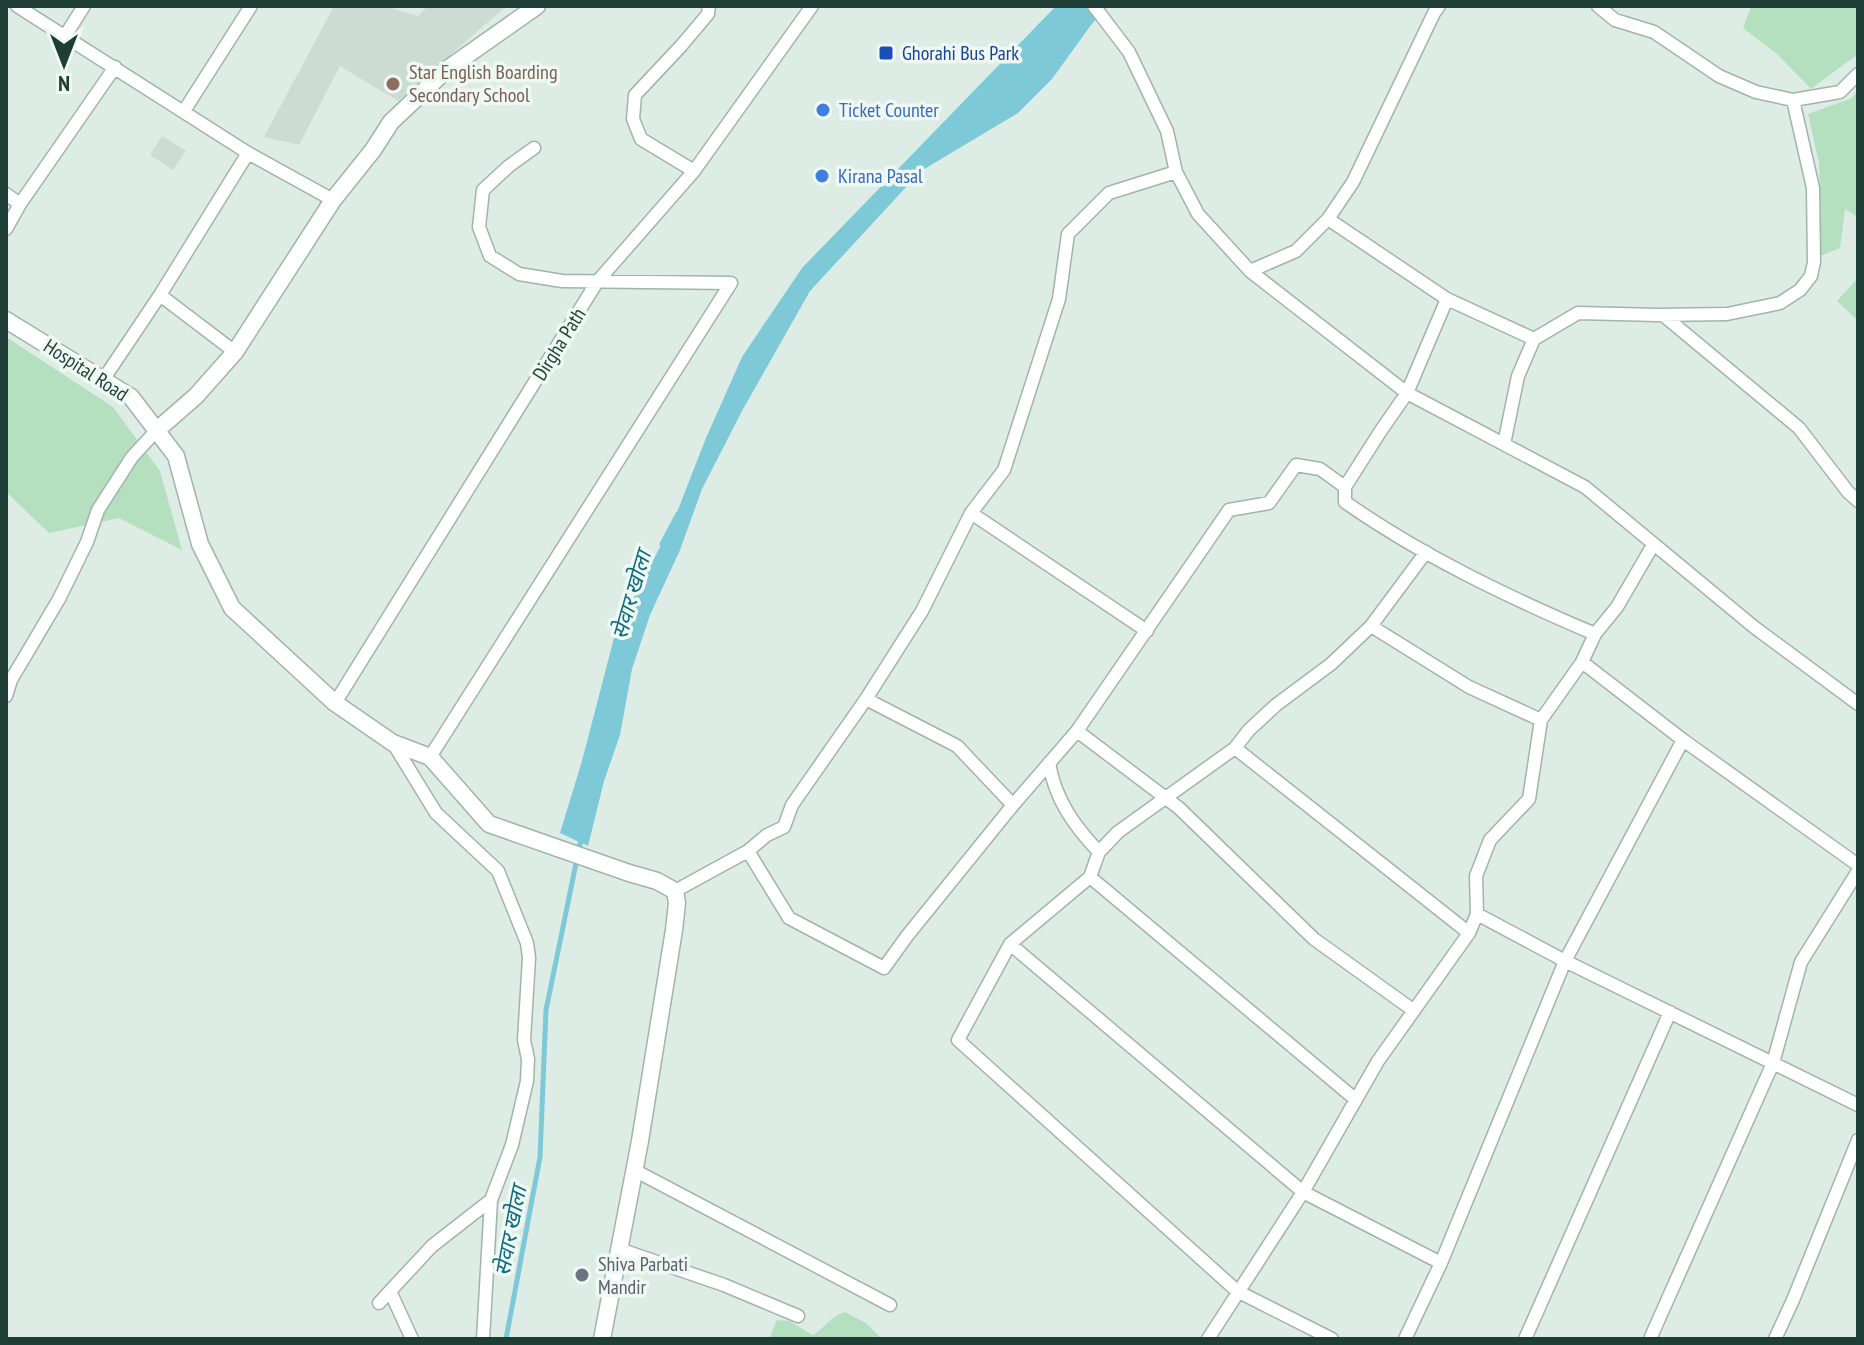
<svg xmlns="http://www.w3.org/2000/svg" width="1864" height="1345" viewBox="0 0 1864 1345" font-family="'PT Sans Narrow','Noto Sans Devanagari',sans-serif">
<rect width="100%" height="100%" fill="#deece6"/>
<path fill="#ccdcd5" d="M334,6H385L418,16L428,6H502L504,8L398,101L340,66L299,145L264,137Z
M162,136L186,151L173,170L150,155Z"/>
<path fill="#b4e0c0" d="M1751,6H1858V54L1811,89L1777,54L1743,28Z
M1858,90V217L1845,209L1840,248L1818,257L1821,224L1819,163L1808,114L1852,98Z
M1858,278V321L1837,301Z
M6,337L113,407L160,471L182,550L119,518L49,533L6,492Z
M845,1312L866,1323L882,1339H769L777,1320L789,1321L813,1335C827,1326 830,1317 845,1312Z"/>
<path fill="#7ec9d8" d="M1056,6H1108L1091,25L1052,79L1018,113L921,171L810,291L742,411L702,489L680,550L650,615L632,669L620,735L604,781L588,846L560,833L582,761L615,634L674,520L706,438L742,357L802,268Z"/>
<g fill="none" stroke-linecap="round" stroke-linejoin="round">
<path stroke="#7ec9d8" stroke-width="5" d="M662,544L678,514
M506,1339L540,1157L546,1010L581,839"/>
<defs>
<path id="minor" d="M17,6L248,153L333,200
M1094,6L1129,52L1167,131L1176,172L1198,214L1250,271L1407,393L1585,487L1754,627L1858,704
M1598,6L1615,20L1654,32L1719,76L1756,92L1793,100L1840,92L1858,74
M65,36L84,6
M184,111L251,6
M694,171L641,139L633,119L635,95L681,46L708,14L709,6
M6,194L20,204
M1328,219L1447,299L1534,339
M6,229L20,204L115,67
M1250,271L1296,251L1328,219L1353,182L1434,13L1439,6
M160,295L235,352
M1663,315L1799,428L1848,492L1858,501
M103,380L160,295L248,153
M1504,444L1518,376L1534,339L1578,313L1658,315L1727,314L1780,303L1800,290L1811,276L1814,262L1813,188L1793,100
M1345,487V502C1422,556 1508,597 1595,634
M971,513L1147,631
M1371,626L1469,687L1541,720
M1582,662L1683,740L1858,865
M6,696L11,680L59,599L87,542L98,510L132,457L157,430
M866,699L957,746L1013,805
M335,703L597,282L694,171L812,6
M1077,731L1179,808L1314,939L1413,1010
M1235,748L1469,933
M430,757L731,283L562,281L519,274L490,256L479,227L483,190L509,166L534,148
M1049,763C1055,799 1074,826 1099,852
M748,851L789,918L884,968L907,936L1013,805L1077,731L1229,510L1269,503L1296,465L1320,469L1345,487L1380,432L1407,393L1447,299
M1090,877L1355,1099
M675,891L748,851L767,835L784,827L792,805L866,699L922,611L971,513L1004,470L1059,299L1068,234L1109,193L1176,172
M1477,914L1565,961L1858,1105
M1010,944L1303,1192L1441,1263
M634,1170L890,1305
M619,1249L724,1285L798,1316
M390,1291L412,1339
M379,1303L432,1246L491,1200L512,1145L527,1081L528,1059L524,1040L529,958L527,943L498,871L436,813L393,743
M483,1339L491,1200
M1208,1339L1303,1192L1378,1061L1469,933L1477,914L1476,876L1490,840L1529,799L1541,720L1582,662L1595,634L1617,607L1653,545
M1332,1339L1237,1291L958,1040L1010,944L1090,877L1099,852L1118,832L1235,748L1249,730L1276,705L1331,664L1371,626L1426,552
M1405,1339L1441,1263L1565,961L1683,740
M1525,1339L1670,1012
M1650,1339L1773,1063L1801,962L1858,871
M1775,1339L1793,1300L1858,1140"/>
<path id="tertiary" d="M6,320L131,397L176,456L200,544L232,608L335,703L393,743L430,757L489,824L629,873L657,881L675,891L677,903L674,930L640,1141L602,1339
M157,430L196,396L235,352L333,200L373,150L391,122L446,70L537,6"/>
</defs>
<use href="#minor" stroke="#a0b4ad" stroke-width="15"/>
<use href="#tertiary" stroke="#a0b4ad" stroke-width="19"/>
<use href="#minor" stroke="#fff" stroke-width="12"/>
<use href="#tertiary" stroke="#fff" stroke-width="16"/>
</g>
<rect fill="#1a4fb4" stroke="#eff8f3" stroke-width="3" x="878" y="45" width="16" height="16" rx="4"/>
<circle fill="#8d6e63" stroke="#eff8f3" stroke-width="3" cx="393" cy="84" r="8"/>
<g fill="#3f7fe0" stroke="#eff8f3" stroke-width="3">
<circle cx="823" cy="110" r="8"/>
<circle cx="822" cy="176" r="8"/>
</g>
<circle fill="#6b7280" stroke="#eff8f3" stroke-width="3" cx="582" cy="1275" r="8"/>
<g text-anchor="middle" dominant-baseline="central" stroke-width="7" stroke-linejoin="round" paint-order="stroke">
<g font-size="20" fill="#164399" stroke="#eff8f3" text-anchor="start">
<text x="902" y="53">Ghorahi Bus Park</text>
</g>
<g font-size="20" fill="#785e54" stroke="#eff8f3" text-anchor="start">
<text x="409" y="72">Star English Boarding<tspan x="409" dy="23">Secondary School</tspan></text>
</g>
<g font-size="20" fill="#366cbe" stroke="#eff8f3" text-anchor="start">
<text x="839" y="110">Ticket Counter</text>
<text x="838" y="176">Kirana Pasal</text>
</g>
<g font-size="20" fill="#1d3d35" stroke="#eff8f3">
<text transform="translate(559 344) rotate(-58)">Dirgha Path</text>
<text transform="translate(86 370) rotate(33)">Hospital Road</text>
</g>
<g font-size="20" fill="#5b616d" stroke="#eff8f3" text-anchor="start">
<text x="598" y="1264">Shiva Parbati<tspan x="598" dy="23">Mandir</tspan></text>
</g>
<g font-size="22" font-style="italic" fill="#116c80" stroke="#eff8f3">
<text transform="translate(631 595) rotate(-74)">सेवार खोला</text>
<text transform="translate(510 1231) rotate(-79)">सेवार खोला</text>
</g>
</g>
<rect width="1864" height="1345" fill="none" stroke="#1d3d35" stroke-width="16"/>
<g transform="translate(64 64) rotate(180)" stroke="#eff8f3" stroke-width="6" paint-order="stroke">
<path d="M0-6L14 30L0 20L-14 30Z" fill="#1d3d35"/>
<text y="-12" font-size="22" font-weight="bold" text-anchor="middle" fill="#1d3d35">N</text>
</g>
</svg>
